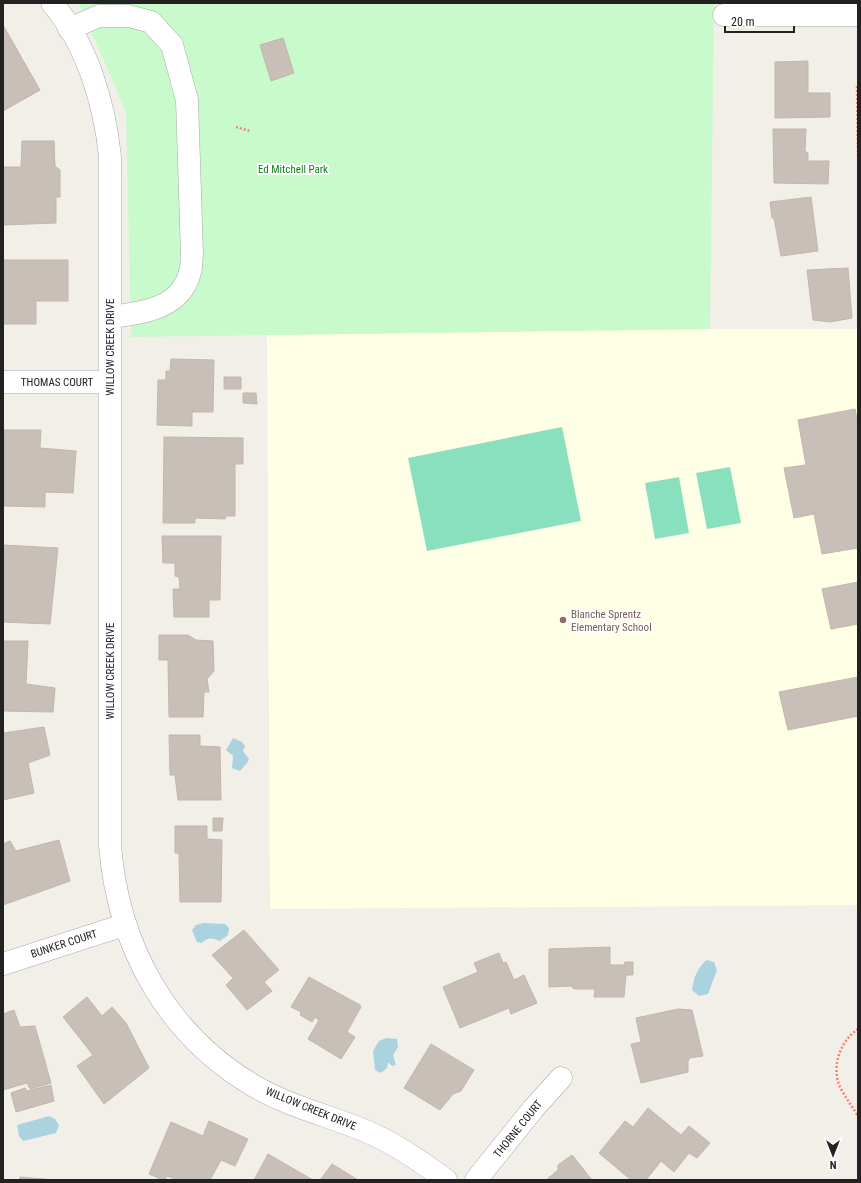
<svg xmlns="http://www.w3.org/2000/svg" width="861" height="1183" viewBox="0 0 861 1183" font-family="'Roboto Condensed',sans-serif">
<rect width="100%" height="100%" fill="#f2efe9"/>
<path fill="#ffffe5" d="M710,329H858V905L270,909L267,335Z"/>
<path fill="#c8facc" d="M79,3H714L710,329L131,337L126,112Z"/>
<path fill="#88e0be" d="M562,427L581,521L427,551L408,458Z
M730,467L741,523L707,529L696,473Z
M679,477L689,533L655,539L645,483Z"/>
<path fill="#aad3df" d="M233,738L242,742L245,746L243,751L249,759L247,763L240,771L232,768L233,756L226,750Z
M204,923L225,924L229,928L228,935L220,941C212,938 209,937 202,943L197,942L192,930L196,925Z
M707,960L714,962L717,970L708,994L699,996L692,990C693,979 698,966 707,960Z
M386,1038L397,1039L398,1047L393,1055L396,1065L392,1066L388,1062L387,1068L381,1073L375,1070L373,1051L379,1041Z
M49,1116L55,1119L59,1125L56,1133L23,1141L19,1136L17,1125Z"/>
<path fill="#c7bfb8" stroke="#c4b6ab" d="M3,25L40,90L3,111Z
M283,38L294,73L271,81L260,45Z
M808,61V93H830V117L775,118V62Z
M773,129H806L805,151L808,153V161H829L828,184L774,183Z
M22,141H54L55,166L60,170V197H56V223L3,225V167H21Z
M811,197L818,251L781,256L774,218H772L770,202Z
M3,260H68V301H36V324H3Z
M848,268L852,318L830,322L813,320L807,270Z
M171,359L214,360L213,412H192V426L157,425L158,380H166V371H170Z
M224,377H241V389H224Z
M243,393H256L257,404L243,403Z
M855,409L858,424V548L822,554L814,514L794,518L784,468L806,465L798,420Z
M4,430H41L40,448L76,451L73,493L45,492V507L4,506Z
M164,437L243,438V464H235V516H226L225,519L195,518V523H163Z
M162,536H221L220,600H209V617H174L173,589H180L179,577L175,576V563H163Z
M3,545L58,548L50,624L3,622Z
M858,582V624L831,629L822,589Z
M159,635H188L196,640L213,641L214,671L207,679L209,692H204L203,717H169L168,660H159Z
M3,641H28L26,684L55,688L53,712L3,711Z
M858,677V716L788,730L779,692Z
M44,727L50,755L28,763L34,793L3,800V733Z
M169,735H200V746L220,747L221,800H178L175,775H170Z
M213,818H223L222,831H213Z
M175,826H207V839L222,840L221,902H180L179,853H175Z
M59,840L70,881L3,905V844L10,841L16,851Z
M244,930L279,970L264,982L272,991L247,1010L226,985L233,978L212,955Z
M610,947V965H624L625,962H633V975H626L624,997H594L595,989H574L571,986L549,987V949Z
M499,953L503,963L506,962L514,980L524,975L537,1003L511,1014L509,1008L460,1028L443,987L478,972L474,963Z
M309,977L360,1005L361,1007L347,1032L355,1037L341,1059L308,1039L319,1020L315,1017L312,1022L300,1015L301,1012L291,1007Z
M87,997L102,1016L112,1007L126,1023L149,1068L104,1104L77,1066L93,1055L63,1017Z
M678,1009L692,1010L703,1056L690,1058L688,1061V1072L641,1083L631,1044L641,1042L636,1018Z
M14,1010L20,1027L35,1026L51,1083L30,1089L27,1083L3,1090V1014Z
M431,1044L474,1070L461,1091L453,1094L440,1110L404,1088Z
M51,1085L54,1101L16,1112L11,1093L25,1088L27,1091Z
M648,1108L681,1135L689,1126L710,1143L697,1158L689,1153L674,1172L661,1161L646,1180H631L599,1153L625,1121L633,1127Z
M209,1121L248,1139L235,1166L221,1160L210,1180H178L167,1176L165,1180H163L149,1174L171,1122L203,1136Z
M268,1154L313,1180H254Z
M572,1155L592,1180H546L558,1170V1165Z
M332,1164L358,1180H320Z
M20,1177L55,1180H19Z"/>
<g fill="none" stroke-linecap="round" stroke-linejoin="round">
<defs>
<path id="minor" d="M52,3C87,44 105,105 110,157V845C118,946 166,1034 254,1086C288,1106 327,1115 363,1130C393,1142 420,1161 446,1180
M724,15H858
M69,29L99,16H129L151,22L172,45L187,100L192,254C191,260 192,267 190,272C181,309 142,313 110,317
M3,382H110
M3,964L124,925
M476,1180L533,1109L561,1078"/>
</defs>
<use href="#minor" stroke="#a9a9a9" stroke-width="23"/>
<path stroke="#fa8072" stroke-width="2.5" stroke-dasharray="2 2" stroke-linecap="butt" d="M857,86L858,156
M236,127L250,131
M858,1029C840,1041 831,1067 840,1087C845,1097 852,1106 858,1116"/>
<use href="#minor" stroke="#fff" stroke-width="22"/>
</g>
<circle fill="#8d6e63" stroke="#fff" stroke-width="1.5" cx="563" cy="620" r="4"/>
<g text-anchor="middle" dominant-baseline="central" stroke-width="4" stroke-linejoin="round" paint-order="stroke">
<g font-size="11" fill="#0c8416" stroke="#fff">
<text x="293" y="169">Ed Mitchell Park</text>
</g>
<g font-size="11" fill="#222" stroke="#fff">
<text transform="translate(110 347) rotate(-90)">WILLOW CREEK DRIVE</text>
<text x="57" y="382">THOMAS COURT</text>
<text transform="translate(110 671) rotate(-90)">WILLOW CREEK DRIVE</text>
<text transform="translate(64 944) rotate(-18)">BUNKER COURT</text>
<text transform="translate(311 1109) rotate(22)">WILLOW CREEK DRIVE</text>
<text transform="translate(518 1129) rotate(-51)">THORNE COURT</text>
</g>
<g font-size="11" fill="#785e54" stroke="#fff" text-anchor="start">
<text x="571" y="614">Blanche Sprentz<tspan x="571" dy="13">Elementary School</tspan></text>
</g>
</g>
<rect width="861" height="1183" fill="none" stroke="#222222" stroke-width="8"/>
<g transform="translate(833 1155) rotate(180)" stroke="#ffffff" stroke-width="3" paint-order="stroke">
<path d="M0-3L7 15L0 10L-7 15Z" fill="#222222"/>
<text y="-6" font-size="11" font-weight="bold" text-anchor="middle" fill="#222222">N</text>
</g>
<path d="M725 26v6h69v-6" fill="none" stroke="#222222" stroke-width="2"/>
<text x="731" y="26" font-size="12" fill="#222222" stroke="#ffffff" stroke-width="3" paint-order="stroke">20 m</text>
</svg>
